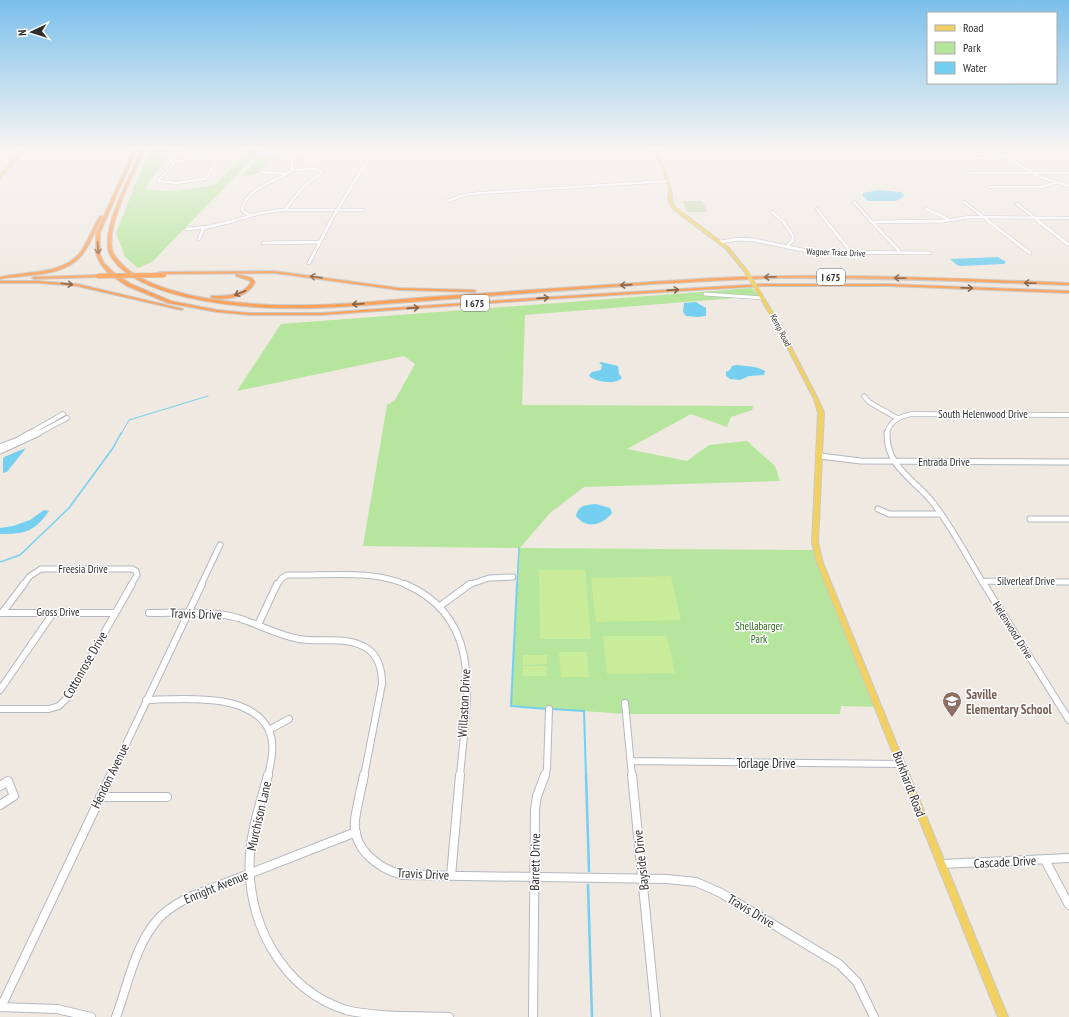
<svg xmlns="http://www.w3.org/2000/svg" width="1069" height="1017" viewBox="0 0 1069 1017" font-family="'PT Sans Narrow',sans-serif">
<rect width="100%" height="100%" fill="#efe9e1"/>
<path fill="#b6e59e" d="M168,147L171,153L144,189L164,191L183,190L215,185L241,158L244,150H261L152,262L138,268L125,257L116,233L150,148Z
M261,155H276C267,166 257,177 242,176Z
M752,288L759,296L525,315L522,405L754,406L752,410L731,417L727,427L691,414L627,449L687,461L709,445L747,441L775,466L780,481L584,487L550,513L520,548L817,550L879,707L841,706L840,714H626L511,706L519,548L363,546L387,405L395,400L415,364L404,356L237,391L281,324Z"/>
<path fill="#c8d9b8" d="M683,201H702L708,212H687Z"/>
<path fill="#c9ec9a" d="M539,570H585L591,639H540Z
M671,576L681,620L596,622L591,578Z
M603,636H667L675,673L607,674Z
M559,652H587L589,677H561Z
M523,655H547V664L523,665Z
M523,666H547V676H523Z"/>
<path fill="#75cff0" d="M879,190L901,192L905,196L896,201H868L863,196V193Z
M998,257L1006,262L1004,264L961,266L957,265L950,259Z
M696,302L706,308V316L698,317L686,316L683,312L684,303Z
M601,362L618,366L619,374L622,378C615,385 598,382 590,377L589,375L592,372L601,370L602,365L599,363Z
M736,365C745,366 757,366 765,371L764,375L749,376L740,380L730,379L726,376V372L730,370L732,366Z
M26,448L7,472L3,473V459L4,457Z
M596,504L610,508L612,513C602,525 587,530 576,516C578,505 586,505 596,504Z
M44,510L49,511C34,532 25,534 0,534V528L13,526L30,520Z"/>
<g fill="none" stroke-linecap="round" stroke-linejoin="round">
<path stroke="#75cff0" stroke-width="1" d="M121,434L129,420L208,396"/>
<path stroke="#75cff0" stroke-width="1.5" d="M0,562L20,555L69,508L113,448L121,433
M517,585L519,548"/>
<path stroke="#75cff0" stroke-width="2" d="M517,584L511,706L547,709
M551,709L584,711L586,776"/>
<path stroke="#75cff0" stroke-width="2.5" d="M586,775L589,871
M588,885L592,1017"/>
<defs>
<path id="minor-far5" d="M175,147L193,151L197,156
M990,148L1040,177L1069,186
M260,154H392
M200,155L206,156L200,159L193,158Z
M174,157L170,161L175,162
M961,160C995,155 1031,155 1065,160
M262,172L287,174
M970,173H1069
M158,181L176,183L205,179L217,160L201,159
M158,181L175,162L194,159
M990,187H1042L1055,183
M448,201L464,195L482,193L668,181
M854,202L872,222
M964,202L990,222
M1017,204L1040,222
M817,209L827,222
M926,209L948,219
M285,210L303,187L322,172L316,169L291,170
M772,212L784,222
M250,216L242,210C244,189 275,182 290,172L292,168V160L302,147
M229,222L257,214L279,210H362
M330,222L371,154
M937,222L970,217L1069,218"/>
<path id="minor-far4" d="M783,221L793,236V240L786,247
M826,221L852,253
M871,221L901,253
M988,221L1030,253
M1038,221L1069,245
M874,222L944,221
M187,229L208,227L233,221
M199,239L203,229
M720,242L739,239L754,240L812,252L930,253
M263,243L320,242
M309,263L331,221
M705,294L763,298"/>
<path id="minor-far3" d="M864,396L869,402L897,418
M28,434L63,414
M37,434L67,418
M887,434C889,421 900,416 912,414L1069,415"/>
<path id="minor-far2" d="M887,433C886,468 916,480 934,504C953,529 968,558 984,585
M0,447L18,440L30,433
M0,451L39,433
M820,456L861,461L1069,462
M878,509L889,514H940
M1030,519H1069
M983,581L1069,582
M23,585L30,576L41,569H132L136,571L137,575L131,585
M201,585L220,545
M277,585L282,578L287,575C326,576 370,569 407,585
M468,585L489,578L513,577"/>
<path id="minor-far1" d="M405,584C487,619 466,704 460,776
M984,584L1069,720
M440,606L470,584
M0,613H115
M2,613L24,584
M149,613C178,613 209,610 238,618C258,624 277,635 299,639C321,643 348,635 368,649C379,657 382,671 382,684L364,776
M258,625L277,584
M0,690L53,613
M146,700C181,699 254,691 270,733C275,746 271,762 268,776
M625,703L632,776
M0,709H49L59,706L67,698L132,584
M269,730L289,719
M631,761L901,764
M111,776L202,584
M545,776L547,769L549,709"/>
<path id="minor" d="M268,775C261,801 252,827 250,854C245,920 281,989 346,1010C375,1017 418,1016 449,1017
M364,775C361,790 357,805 355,820C352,849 378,868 402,875L667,879L696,882L721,893L839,964L857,982L874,1017
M632,775L656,1017
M0,786L8,781L14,796L0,805
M100,797H167
M1045,860L1069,905
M941,864L1069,858
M451,876L460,775
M0,1007L57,1009L91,1017
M1,1007L111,775
M116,1017C128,985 135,944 159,918C167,909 177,904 187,898L356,832
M533,1017L535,809L537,796L545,775"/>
<path id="major" d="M25,147H28L0,178V175Z
M654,147H656L671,188L672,200L675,207L728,247L746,269V271H744L726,249L673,209L668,200L669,188Z
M1069,147V149L702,147Z
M759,293H761L775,316L818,399L824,413L818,543L823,563L1008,1017H998L817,563L812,543L818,413L814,399L771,316L758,294Z"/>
<path id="highway" d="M135,147H138L100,233V254L104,263L113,272L131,284L171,301L217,310L250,313H321L549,297L763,284H888L1069,291V293L888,286H763L549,299L321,315H250L217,312L168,303L127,286L109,274L100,263L96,254V233Z
M143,147H146C136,170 102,232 114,254C134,289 207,300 243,303C305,309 366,302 428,297C502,292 576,287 650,282C694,279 737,276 781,276C877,275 973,279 1069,283V285C972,282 876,277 779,278C737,279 695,282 653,284C577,289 501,295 424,301C364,305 304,312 244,306C206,303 130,291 110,255C98,232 133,170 143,147Z
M100,216L103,217C95,229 91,244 82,255C63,278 26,274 0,279V277C25,271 60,275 79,254C88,243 92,228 100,216Z
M274,271L399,288L474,290L476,291L474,292L399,290L274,273L160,274L158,273L160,272Z
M236,274L252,278L255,282C247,298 228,300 211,298V296H213C227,296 243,296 251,282L248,280L236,276Z
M98,275L100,276V277L34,279L32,278L34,277Z
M0,281H38L77,284L183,309L181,310L77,286L38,283H0Z"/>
</defs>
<use href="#minor-far5" stroke="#b4b7c1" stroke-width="3.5"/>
<use href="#minor-far4" stroke="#b4b7c1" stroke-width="4"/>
<use href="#minor-far3" stroke="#b4b7c1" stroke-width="5.5"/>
<use href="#minor-far2" stroke="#b4b7c1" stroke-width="7"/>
<use href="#minor-far1" stroke="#b4b7c1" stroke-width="8"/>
<use href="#minor" stroke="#b4b7c1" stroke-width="10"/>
<use href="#major" stroke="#c9c9c9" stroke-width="2"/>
<use href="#highway" stroke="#c9c9c9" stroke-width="2"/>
<use href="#minor-far5" stroke="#fff" stroke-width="2.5"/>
<use href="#minor-far4" stroke="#fff" stroke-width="3"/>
<use href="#minor-far3" stroke="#fff" stroke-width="4"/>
<use href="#minor-far2" stroke="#fff" stroke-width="5"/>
<use href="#minor-far1" stroke="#fff" stroke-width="6"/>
<use href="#minor" stroke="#fff" stroke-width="8"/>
<use href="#major" fill="#f2d163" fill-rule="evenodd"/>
<use href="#highway" fill="#ffa35c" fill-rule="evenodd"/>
<defs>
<path id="major-bridge" d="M745,270L760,294"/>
<path id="highway-bridge" d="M98,276L164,275"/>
</defs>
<use href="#major-bridge" stroke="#c9c9c9" stroke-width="4.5" stroke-linecap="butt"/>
<use href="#highway-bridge" stroke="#c9c9c9" stroke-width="5.5" stroke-linecap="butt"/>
<use href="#major-bridge" stroke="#f2d163" stroke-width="3.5"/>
<use href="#highway-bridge" stroke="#ffa35c" stroke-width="4.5"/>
</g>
<defs><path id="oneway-shaft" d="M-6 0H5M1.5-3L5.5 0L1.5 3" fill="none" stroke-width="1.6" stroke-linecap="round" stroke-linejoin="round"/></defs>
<g stroke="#8c6343">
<use href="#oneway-shaft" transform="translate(98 248) rotate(86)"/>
<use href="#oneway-shaft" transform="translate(316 277) rotate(-172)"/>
<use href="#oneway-shaft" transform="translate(770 277) rotate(178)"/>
<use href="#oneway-shaft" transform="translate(900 278) rotate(-178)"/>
<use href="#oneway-shaft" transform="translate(1030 283) rotate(-178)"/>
<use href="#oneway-shaft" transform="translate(67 284) rotate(7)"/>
<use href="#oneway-shaft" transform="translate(626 285) rotate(176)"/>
<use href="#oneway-shaft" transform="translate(967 288) rotate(2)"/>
<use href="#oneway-shaft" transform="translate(673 290) rotate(-4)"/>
<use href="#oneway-shaft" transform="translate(240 293) rotate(158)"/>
<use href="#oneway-shaft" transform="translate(543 298) rotate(-4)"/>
<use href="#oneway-shaft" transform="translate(358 304) rotate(176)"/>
<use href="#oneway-shaft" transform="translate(413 308) rotate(-4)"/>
</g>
<linearGradient id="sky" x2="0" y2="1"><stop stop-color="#7abfeb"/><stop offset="0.51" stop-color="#f8f5f2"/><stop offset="1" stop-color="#f8f5f2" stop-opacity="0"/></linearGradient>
<rect width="1069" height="290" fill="url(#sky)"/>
<defs>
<symbol id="school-pin" viewBox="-11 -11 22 30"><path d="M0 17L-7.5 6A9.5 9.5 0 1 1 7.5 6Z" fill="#8d6e63" stroke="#fff"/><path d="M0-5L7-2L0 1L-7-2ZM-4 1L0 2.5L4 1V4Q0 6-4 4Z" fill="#fff"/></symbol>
</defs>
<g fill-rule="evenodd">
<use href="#school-pin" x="941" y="690" width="22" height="30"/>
</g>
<g text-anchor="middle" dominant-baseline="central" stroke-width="3" stroke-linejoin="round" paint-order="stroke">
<g font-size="9" fill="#2e2e2e" stroke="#fff">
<text transform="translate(836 252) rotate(2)">Wagner Trace Drive</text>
<text transform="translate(781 330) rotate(63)">Kemp Road</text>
</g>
<g fill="#fff" stroke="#6d6d6d" stroke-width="1">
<rect x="817" y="269" width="28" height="16" rx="3"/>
<rect x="461" y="295" width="28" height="16" rx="3"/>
</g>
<g font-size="10" font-weight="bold" fill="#2e2e2e">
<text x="831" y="277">I 675</text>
<text x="475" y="303">I 675</text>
</g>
<g font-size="11" fill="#2e2e2e" stroke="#fff">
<text x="983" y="414">South Helenwood Drive</text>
<text x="944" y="462">Entrada Drive</text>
<text x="83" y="569">Freesia Drive</text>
<text x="1026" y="581">Silverleaf Drive</text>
<text x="58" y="612">Gross Drive</text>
<text transform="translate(1013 630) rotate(58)">Helenwood Drive</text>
</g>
<g font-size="11" fill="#2c6e1b" stroke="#fff">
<text x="759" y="626">Shellabarger<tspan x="759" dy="13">Park</tspan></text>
</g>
<g font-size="13" fill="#2e2e2e" stroke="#fff">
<text transform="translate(196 614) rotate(2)">Travis Drive</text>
<text transform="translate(85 665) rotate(-60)">Cottonrose Drive</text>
<text transform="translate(464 703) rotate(-87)">Willaston Drive</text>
<text x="766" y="763">Torlage Drive</text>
<text transform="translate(110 776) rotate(-64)">Hendon Avenue</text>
<text transform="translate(909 784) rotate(69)">Burkhardt Road</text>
<text transform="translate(259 816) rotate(-77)">Murchison Lane</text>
<text transform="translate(641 860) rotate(-96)">Bayside Drive</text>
<text transform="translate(535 862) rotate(-89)">Barrett Drive</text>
<text transform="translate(1005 862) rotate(-3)">Cascade Drive</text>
<text transform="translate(423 874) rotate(3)">Travis Drive</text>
<text transform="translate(216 887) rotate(-22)">Enright Avenue</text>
<text transform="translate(751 911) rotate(31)">Travis Drive</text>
</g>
<g font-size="13" font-weight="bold" fill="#785e54" stroke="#fff" text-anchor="start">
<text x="966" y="694">Saville<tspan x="966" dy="15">Elementary School</tspan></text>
</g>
</g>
<rect x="927" y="12" width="130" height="72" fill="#ffffff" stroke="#ababab"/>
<rect x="935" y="25" width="20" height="6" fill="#f2d163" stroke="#ababab"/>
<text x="963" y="32" font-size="12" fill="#2e2e2e">Road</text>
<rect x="935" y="42" width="20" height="12" fill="#b6e59e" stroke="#ababab"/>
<text x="963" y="52" font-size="12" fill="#2e2e2e">Park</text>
<rect x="935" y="62" width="20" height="12" fill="#75cff0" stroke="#ababab"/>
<text x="963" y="72" font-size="12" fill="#2e2e2e">Water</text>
<g transform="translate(32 32) rotate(266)" stroke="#ffffff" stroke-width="3" paint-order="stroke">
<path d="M0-3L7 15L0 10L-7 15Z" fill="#2e2e2e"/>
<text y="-6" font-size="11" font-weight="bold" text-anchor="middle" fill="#2e2e2e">N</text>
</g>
</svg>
